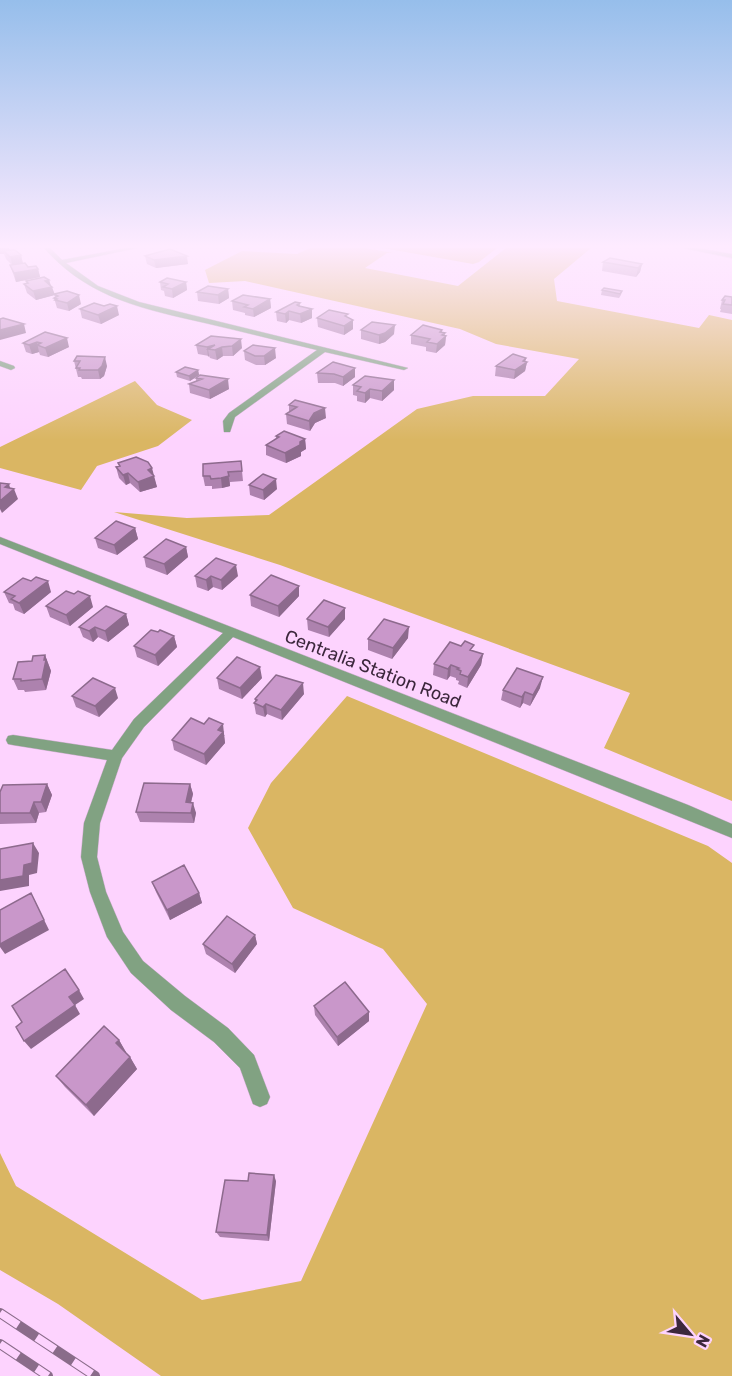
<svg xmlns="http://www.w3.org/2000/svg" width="732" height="1376" viewBox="0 0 732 1376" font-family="Rubik,sans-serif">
<rect width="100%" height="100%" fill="#fdd3fe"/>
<path fill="#dab663" d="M310,248H365L393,253H387L365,268L458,286L506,248H591L554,279L557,301L699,328L709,315L732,320V801L604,748L630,693L280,565L114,512L187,518L269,515L417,409L473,396H545L579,359L496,344L460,329L245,281L209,283L205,270L242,251L297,254Z
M383,248H497L479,262L473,264Z
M135,381L157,405L192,420L158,446L97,466L81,490L0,468V447Z
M347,696L708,846L732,863V1376H161L58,1304L0,1270V1153L16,1186L202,1300L301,1281L427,1004L383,949L293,908L248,828L271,783Z"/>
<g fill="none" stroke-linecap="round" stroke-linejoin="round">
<defs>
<path id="minor" d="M44,248H50L62,260L126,248H137L66,263L98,286L139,302L408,368L404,370L325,352L235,417L230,432H224L223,421L229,413L317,350C280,341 243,332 205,323C143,309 88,298 44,248Z
M0,361L14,366L15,368L11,370L0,366Z
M0,537L688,805L732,824V838L233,637L144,727L122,758L100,823L97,857L106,892L123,932L143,961L185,996L228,1028L254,1055L270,1097L267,1104L260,1107L253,1104L240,1068L214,1042L171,1010L131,973L107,937L90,892L81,857L84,823L107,760L13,745L8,744L6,740L8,736L13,735L112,750L134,719L223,633L0,544Z"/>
<path id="tertiary" d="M683,248H697L732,254V258Z"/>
</defs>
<use href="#minor" stroke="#d6b1d7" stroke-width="1"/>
<use href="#tertiary" stroke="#d6b1d7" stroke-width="1"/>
<use href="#minor" fill="#81a282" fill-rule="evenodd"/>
<use href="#tertiary" fill="#81a282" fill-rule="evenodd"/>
<defs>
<path id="rail" d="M0,1313L95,1376
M0,1344L48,1376"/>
</defs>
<use href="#rail" stroke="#8a6c8a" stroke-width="10"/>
<use href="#rail" stroke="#fdd3fe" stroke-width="8" stroke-dasharray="22" stroke-linecap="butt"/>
</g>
<path fill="#ad82ae" d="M0,248L9,250L21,255L23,264L28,267L38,269L40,277L16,282L10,265H12L6,259L4,254H0Z
M145,256L188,264L156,268L147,264Z
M603,262L642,264L640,272L636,277L602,271Z
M49,280L54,294L81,304L69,311L57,308L54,298L55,297L54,295L36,300L27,293L24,284L27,283L26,281Z
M160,282H186L187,290L173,298L165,296L164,291L161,290Z
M228,289L229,298L219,304L198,301L197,292Z
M602,290L622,291L621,295L619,298L601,295Z
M732,297V314L720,312L721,309H720L722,300Z
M270,299L271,308L254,317L245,315V313L233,310L232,301Z
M300,303V306L312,309V318L301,323L289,320L286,323L277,321L276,312Z
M80,309L119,315L101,324L82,318Z
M348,317L353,329L344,335L318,327L317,318Z
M361,330L394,334L385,342L379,344L361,339Z
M442,330V332L445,333L444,336H446L445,345L436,353L426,351V347L411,344V335Z
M45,332L69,347L48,357L40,355L39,352L32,354L26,352L23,343Z
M211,336L242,348L233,356H223L217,360L210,358L209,356L198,354L196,345Z
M244,351L276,358L265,365H256L245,360Z
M77,356L107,366L104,376L100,379H82L81,377H78L74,361Z
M526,358L525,361L527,362L525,371L514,379L495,376L496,366Z
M355,368V377L343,386L335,383H318L317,373Z
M198,370L199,375L190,381L177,377L176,372Z
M196,378L229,389L210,399L190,393L189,384L196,381Z
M394,380V390L382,401L370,398L365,403L357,401V396L353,395V385Z
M295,400L326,418L315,423L310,431L287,424L286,414L289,412V405Z
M276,436L305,439L306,449L301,452V456L286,463L266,455V445L276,439Z
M241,461L243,481L230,482V486L222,488L212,489V486H205L203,476Z
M118,463L153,475L157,487L140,492L130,483L126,485L119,478L116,467L119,466Z
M249,485L277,489L264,500L250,495Z
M135,528L138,539L117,555L98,548L95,538Z
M186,547L188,557L167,575L146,567L144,557Z
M195,576H238L222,590L213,587L208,591L197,587Z
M299,586V596L279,617L251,606L250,595Z
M4,592H51L24,614L15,610L13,604L9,603Z
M46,606L93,607L70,626L50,617Z
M345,608V619L329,637L308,630L307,619Z
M126,614L129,625L108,642L98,637L93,642L83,637L79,627Z
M158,632L174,636L177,647L158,666L137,657L134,646Z
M408,638L392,659L368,650V639Z
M473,651L483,654L481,665L467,688L458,684L459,681L456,680V678L450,676L447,680L433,675L434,664Z
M45,655L51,671L46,690L25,692L24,690H18L13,679L32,661Z
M217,678H262L242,699L219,689Z
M540,688L530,706L523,703L520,708L501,700L503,690Z
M304,694L282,720L267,714L265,717L256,714L254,703L255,702V699Z
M72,696L118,698L99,717L76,707Z
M225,735L224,736L225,743L206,765L174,750L172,740Z
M47,784L52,795L46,812L39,813L36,823L0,824V792Z
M190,784L193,794L191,803L196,813L194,823L140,822L136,812Z
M152,882L199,893L202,903L170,920L156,892Z
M255,935L257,944L235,973L206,954L203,944Z
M314,1006L369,1012V1021L338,1046L315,1015Z
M119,1040L126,1053L130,1057L137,1069L94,1116L65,1087L56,1076Z
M248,1181H276L269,1241L220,1237L216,1232Z"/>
<path fill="#8d6a8d" d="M0,248H9L10,253L4,251V254H0Z
M21,255L23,264L13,266L10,257Z
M187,256L188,264L156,268L154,260Z
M642,264L640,272L636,277L638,268Z
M38,269L40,277L16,282L14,273Z
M49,280L51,287H52L55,295L36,300L33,291L45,281Z
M186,282L187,290L173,298L172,289Z
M228,289L229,298L219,304L218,295Z
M79,295L81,304L69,311L67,303Z
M270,299L271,308L254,317L253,309Z
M117,306L119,315L101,324L98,315Z
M312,309V318L301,323L300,314Z
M289,311V320L286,323L285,314Z
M353,320V329L344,335V326Z
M24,324L26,333L0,340V330Z
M395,325L394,334L385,342L379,344V335Z
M445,333L444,337L446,336L445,345L436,353L437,344Z
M67,338L69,347L48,357L45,348Z
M241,339L242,348L233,356L232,346Z
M37,342L39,352L32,354L29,345Z
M215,345L222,347L223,356L217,360L215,350L208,349L209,356L208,357L207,347Z
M275,348L276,358L265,365L264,356Z
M105,357L107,366L104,376L100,379L98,370Z
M526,358L525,363L527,362L525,371L514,379L515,370Z
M355,368V377L343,386V377Z
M198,370L199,375L190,381L189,376Z
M228,379L229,389L210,399L209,390Z
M394,380V390L382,401V391Z
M370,389V398L365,403V393Z
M325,408L326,418L315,423L310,431L309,421L314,413Z
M305,439L306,449L301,452V456L286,463L285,453Z
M152,468L157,487L140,492L138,482L148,470Z
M228,472L230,486L222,488L221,478Z
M128,473L130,483L126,485L123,475Z
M276,479L277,489L264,500L263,490Z
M9,484L11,491L14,489L18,499L2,513L0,509V501L5,487Z
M135,528L138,539L117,555L114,545Z
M186,547L188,557L167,575L164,564Z
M236,565L238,576L222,590L221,580Z
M211,576L213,587L208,591L206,580Z
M48,581L51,592L24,614L19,603Z
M299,586V596L279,617L278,606Z
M90,596L93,607L70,626L66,615Z
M345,608V619L329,637L328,627Z
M126,614L129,625L108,642L105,631Z
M95,627L98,637L93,642L89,631Z
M409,627L408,638L392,659L393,648Z
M174,636L177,647L158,666L155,655Z
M483,654L481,665L467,688L468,677Z
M45,655L51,671L46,690L42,679Z
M451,665L450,676L447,680L448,669Z
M260,667L262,678L242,699L240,688Z
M543,677L540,688L530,706L533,695Z
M303,683L304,694L282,720L281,710Z
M115,688L118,698L99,717L95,706Z
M525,692L523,703L520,708L522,697Z
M266,704L267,714L265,717L263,707Z
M223,724L225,743L206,765L204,754L218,730Z
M47,784L52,795L46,812L41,802Z
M190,784L193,794L188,813L186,802Z
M34,802L39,813L36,823L30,813Z
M193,803L196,813L194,823L191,813Z
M33,843L39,853L37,873L29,875V886L0,891V880L24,865Z
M31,893L49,930L5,954L0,947V944Z
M199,893L202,903L170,920L167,910Z
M255,935L257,944L235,973L232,964Z
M79,990L84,999L75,1005L80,1014L31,1049L24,1041L69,997Z
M369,1012V1021L338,1046L337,1037Z
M119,1040L126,1052L123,1056L116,1043Z
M130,1057L137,1069L94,1116L86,1105Z
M274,1175L276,1181L269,1241L267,1235Z"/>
<path fill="#c997ca" stroke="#8d6a8d" stroke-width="1.5" d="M170,249L187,256L154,260L145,256Z
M9,250H15L21,255L10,257L4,251Z
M610,258L642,264L638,268L603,262Z
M25,263L28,267L36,266L38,269L14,273L10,265Z
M44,277L49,280L45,281L52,287L33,291L24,284L28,283L26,281Z
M167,278L186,282L172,289L163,287L168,284L160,282Z
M208,286L228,289L218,295L197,292Z
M604,288L622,291L620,294L602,290Z
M67,291L79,295L67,303L55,300L57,299L54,298L58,296L54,294Z
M243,295L270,299L253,309L244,307L248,305L232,301Z
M725,296L732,297V305L723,304L725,300H722Z
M295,302L300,303L297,305L299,306L312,309L300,314L289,311L285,314L276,312Z
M94,303L104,306L110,304L117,306L98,315L80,309Z
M329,310L348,314L345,316L353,320L344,326L317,318Z
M3,318L24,324L0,330V319Z
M372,322L395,325L385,333L379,335L361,330Z
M423,325L442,330L440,332L445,333L442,335L446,336L437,344L427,342L430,339L411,335Z
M45,332L67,338L45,348L37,345L41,343L37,342L29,345L23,343Z
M211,336L241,339L232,346L222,347L215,350L208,349L215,345L207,347L196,345Z
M253,345L275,348L264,356H255L244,351Z
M513,354L526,358L523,361L527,362L515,370L496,366Z
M77,356L105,357L102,366L98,370H79L80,368H76L80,361H74Z
M333,362L355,368L343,377L334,374L317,373Z
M185,367L198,370L189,376L176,372Z
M200,375L228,379L209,390L189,384L202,379L196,378Z
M365,376L394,380L382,391L370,389L365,393L357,391L361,387L353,385Z
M295,400L325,408L314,413L309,421L286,414L297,407L289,405Z
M284,431L305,439L300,442V445L285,453L266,445L279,437L276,436Z
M136,457L148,462L152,468L148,470L154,476L138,482L128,473L123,475L116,467L120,466L118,463Z
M241,461L242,471L228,472L229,476L221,478L211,479L210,476H203V464Z
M263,474L276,479L263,490L249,485Z
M0,483L9,484L5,487L14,489L0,501Z
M116,521L135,528L114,545L95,538Z
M166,539L186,547L164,564L144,557Z
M216,558L236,565L221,580L211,576L206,580L195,576Z
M271,575L299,586L278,606L250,595Z
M36,577L48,581L19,603L11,599L15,596L4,592L23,578L31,581Z
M66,591L74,594L78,591L90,596L66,615L46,606Z
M324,600L345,608L328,627L307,619Z
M106,606L126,614L105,631L95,627L89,631L79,627Z
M384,619L409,627L393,648L368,639Z
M151,630L158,632L160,630L174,636L155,655L134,646Z
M465,641L474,645L470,650L483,654L468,677L460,674L461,671L457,669L459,668L451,665L448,669L434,664L450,642L461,646Z
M45,655L44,660H46L42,679L21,681V679H13L18,662L32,661L33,656Z
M237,657L260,667L240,688L217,678Z
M517,668L543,677L533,695L525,692L522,697L503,690Z
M276,675L303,683L281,710L266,704L263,707L254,703L257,700L255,699Z
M93,678L115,688L95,706L72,696Z
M191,718L204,724L209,718L223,724L218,730L223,732L204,754L172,740Z
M144,783L190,784L186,802L193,803L191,813L136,812Z
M47,784L41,802H34L30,813H0V792L3,785Z
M33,843L32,863L24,865L23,876L0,880V849Z
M184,865L199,893L167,910L152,882Z
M31,893L44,920L0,944V910Z
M227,916L255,935L232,964L203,944Z
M65,969L79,990L69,997L75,1005L24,1041L16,1027L22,1022L12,1006Z
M345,982L369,1012L337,1037L314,1006Z
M104,1026L119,1040L116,1043L130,1057L86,1105L56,1076Z
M249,1173L274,1175L267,1235L216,1232L225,1180L248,1181Z"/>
<linearGradient id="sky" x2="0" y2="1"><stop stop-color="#96beeb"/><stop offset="0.56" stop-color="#feebff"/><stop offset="1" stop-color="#feebff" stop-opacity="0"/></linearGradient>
<rect width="732" height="440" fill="url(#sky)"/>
<g text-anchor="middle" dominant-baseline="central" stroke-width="5" stroke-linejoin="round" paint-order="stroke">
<g font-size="18" fill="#3c273c" stroke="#fdd3fe">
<text transform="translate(373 669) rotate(21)">Centralia Station Road</text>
</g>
</g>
<g transform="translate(690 1334) rotate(119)" stroke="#fdd3fe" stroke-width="4.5" paint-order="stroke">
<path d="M0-4.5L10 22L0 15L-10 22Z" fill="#3c273c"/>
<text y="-9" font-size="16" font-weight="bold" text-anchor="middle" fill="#3c273c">N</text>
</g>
</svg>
